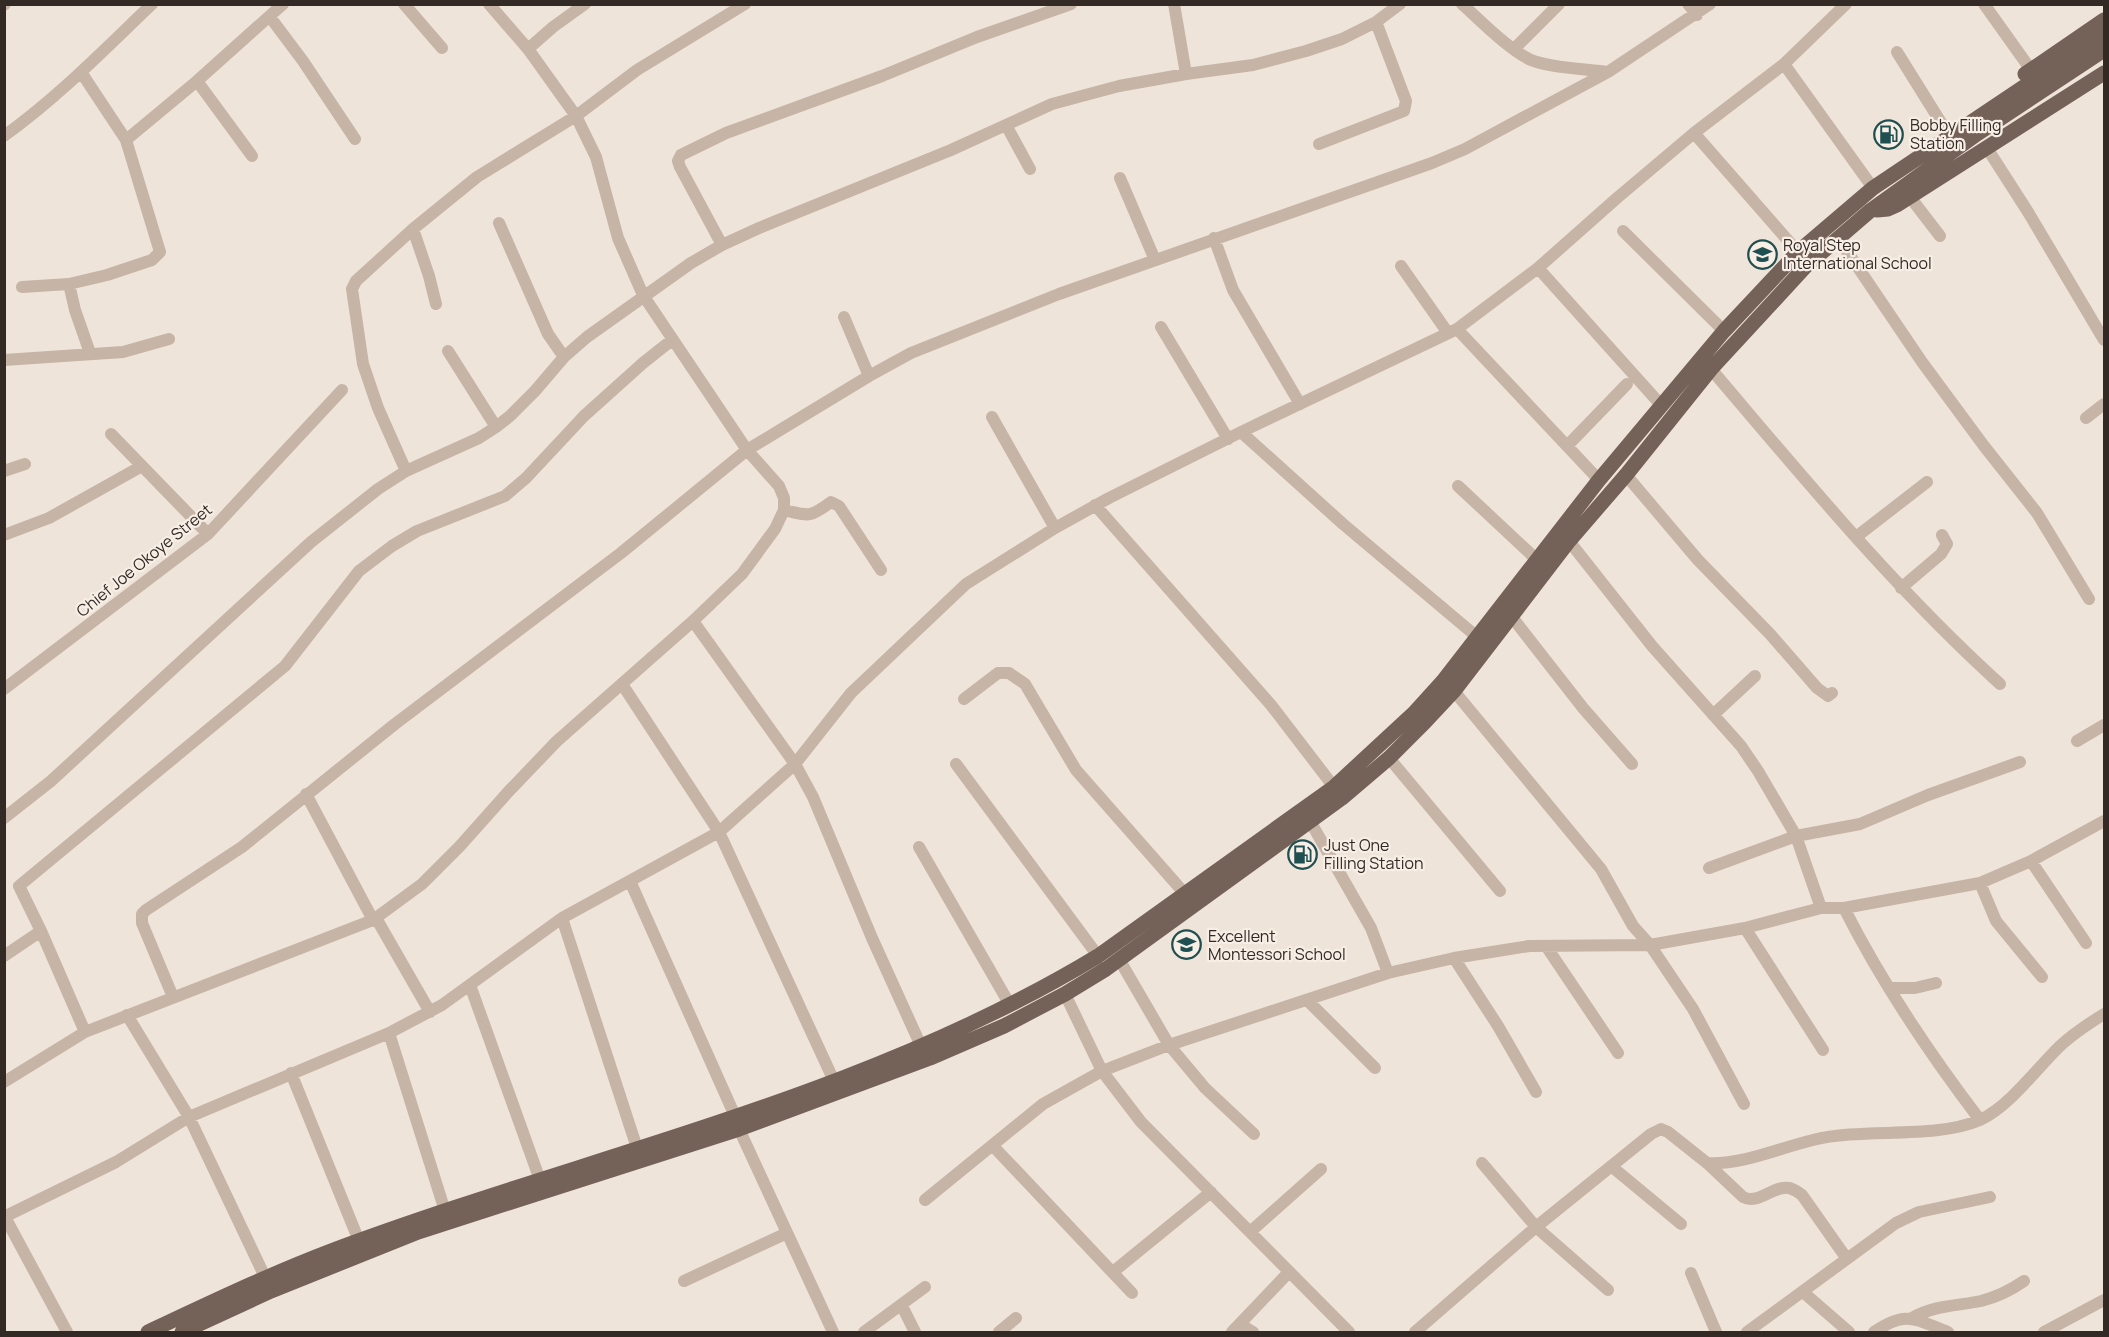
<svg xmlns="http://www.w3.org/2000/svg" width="2109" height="1337" viewBox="0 0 2109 1337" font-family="Manrope,sans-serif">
<rect width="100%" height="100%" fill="#efe4d9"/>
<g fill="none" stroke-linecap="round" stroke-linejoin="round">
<path stroke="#c6b4a6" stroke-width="12" d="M404,4L442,48
M1174,4L1186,74
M1462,4C1481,21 1509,50 1531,60C1550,68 1586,69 1608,72
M1688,4L1697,15
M1984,4L2031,70
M4,5L5,4
M270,17L303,61L355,139
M528,49L553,27L585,4
M1514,49L1559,4
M1897,52L1945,129
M1784,64L1873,188
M197,81L252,156
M1006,125L1030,169
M1694,133L1798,252
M4,136C58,97 104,50 152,4
M126,140L197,81L283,4
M1319,144L1404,111L1406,101L1376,22
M1987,148L2028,212L2104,340
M1120,178L1155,260
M1910,197L1940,236
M499,223L548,334L564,357
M413,229L429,276L436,304
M1623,231L1724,331
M1214,238L1233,290L1300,404
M1838,238L1922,362L1984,446L2037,513L2089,599
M722,245L680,167L678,161L681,155L726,133L882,76L977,37L1071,4
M1401,266L1448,333
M1538,268L1661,405
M69,284L75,310L90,353
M22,287L69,284L107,275L152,260L160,252L126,140L81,72
M844,317L869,376
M1161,327L1228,439
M1457,329L1599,480
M448,351L496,427
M4,360L123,352L169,339
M1711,369C1803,477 1894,588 2000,684
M992,417L1055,528
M2086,418L2104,404
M1241,432L1343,524L1476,636
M111,434L208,534
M1567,446L1627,384
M4,471L25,464
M406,471L378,408L363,364L352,289L356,281L413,229L477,177L576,116L637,70L745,4
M1626,475L1698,560L1770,634L1817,688L1828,696L1832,693
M1458,486L1536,559
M1095,505L1271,705L1334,787
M784,510C810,516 809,518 831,502L839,506L881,570
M4,535L49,518L142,466
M1856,537L1927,482
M1569,541L1652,646L1741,746L1758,771L1796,836L1821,908
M1901,588L1941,554L1947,544L1942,535
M1512,617L1583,708L1632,764
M693,621L795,764L813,797L872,938L921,1046
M622,684L719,832L834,1081
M4,689L208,534L342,390
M1454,691L1601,869L1633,926L1650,945L1693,1009L1744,1104
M964,699L998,673H1009L1025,684L1076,770L1186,895
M1713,715L1755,676
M2077,741L2104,725
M1389,758L1500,891
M956,764L1098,956
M306,794L373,920
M4,818L51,781L311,542L378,489L406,471L479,438L496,427L510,416L535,391L564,357L587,337L691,263L722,245L759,228L951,150L1052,104L1119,86L1186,74L1253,65L1306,51L1342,39L1376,22L1400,4
M1310,821L1371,928L1388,973
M919,847L1010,1005
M2031,861L2086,943
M1709,868L1796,836L1860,824L1928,795L2020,762
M630,881L735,1116
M1980,883L1996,921L2042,977
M1844,908C1882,983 1929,1053 1980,1120
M376,918L430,1012
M562,918L637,1148
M1745,928L1823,1050
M1546,946L1618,1053
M4,956L41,931
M1454,958L1498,1026L1536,1092
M1119,959L1169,1045L1205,1088L1254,1134
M470,985L540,1180
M1889,988H1915L1936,983
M1065,994L1102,1071L1169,1045L1388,973L1454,958L1529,946L1650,945L1745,928L1821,908H1844L1980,883L2031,861L2104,821
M173,997L142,923V914L146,910L242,847L395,724L621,553L747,450L869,376L911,353L1059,294L1432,163L1465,149L1608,72L1710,4
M1307,1000L1375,1068
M127,1015L189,1117L265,1277
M85,1032L41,931L19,886L285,666L359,571L392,546L417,531L505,496L526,478L584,416L643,363L672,340
M389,1033L445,1211
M291,1073L359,1241
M4,1082L85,1032L373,920L422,884L460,846L509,791L557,741L693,621L742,574L775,529L784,510V498L779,486L747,450L643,295L618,238L596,157L576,116L528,49L489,4
M739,1129L833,1332
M993,1146L1132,1293
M1482,1163L1536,1227L1608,1290
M1707,1163C1743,1165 1779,1148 1813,1140C1865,1127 1933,1140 1980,1120C2010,1106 2037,1068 2060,1046C2074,1033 2088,1024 2104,1014
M1611,1166L1681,1224
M925,1200L1043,1104L1102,1071L1141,1122L1349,1332
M4,1217L116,1162L189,1117L389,1033L442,1005L562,918L719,832L795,764L851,693L966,584L1055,528L1109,498L1241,432L1457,329L1538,268L1617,198L1694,133L1784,64L1846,4
M5,1217L67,1332
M1250,1232L1321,1169
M1113,1272L1211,1192
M1691,1273L1716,1332
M684,1281L787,1233
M1803,1292L1849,1332
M902,1306L915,1332
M1912,1318C1934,1305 1957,1306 1981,1301C1997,1297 2011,1290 2024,1281
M1240,1324L1253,1332
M864,1332L925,1287
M999,1332L1016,1318
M1232,1332L1289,1272
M1415,1332L1536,1227L1651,1134L1661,1129L1668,1132L1707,1163L1743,1197C1759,1205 1773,1185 1789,1188C1794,1189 1798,1192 1802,1195L1847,1259
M1747,1332L1896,1223L1919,1212L1990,1197
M1874,1332C1906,1310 1914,1319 1948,1332
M2044,1332L2104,1300"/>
<path stroke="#746158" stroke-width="15" d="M2025,74L2104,20
M1877,210L1888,209L1897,205L2104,73
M148,1332C208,1304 268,1275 331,1251C587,1155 862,1099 1098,956L1334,787L1414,713L1443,681L1599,480L1724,331L1798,252L1873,188L2104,33
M182,1332L271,1291L418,1232L739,1129L930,1058L1004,1026L1065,994L1106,969L1342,798L1389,758L1425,722L1454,691L1569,541L1626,475L1711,369L1806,266L1871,210L1977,134L2104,50"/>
</g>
<defs>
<symbol id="fuel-ring" viewBox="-11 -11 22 22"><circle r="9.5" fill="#f7eee5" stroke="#1f4f51" stroke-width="1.5"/><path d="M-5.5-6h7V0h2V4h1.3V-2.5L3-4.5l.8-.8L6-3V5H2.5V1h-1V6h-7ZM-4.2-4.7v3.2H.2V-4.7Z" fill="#1f4f51"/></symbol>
<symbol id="school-ring" viewBox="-11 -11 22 22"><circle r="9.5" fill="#f7eee5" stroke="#1f4f51" stroke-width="1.5"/><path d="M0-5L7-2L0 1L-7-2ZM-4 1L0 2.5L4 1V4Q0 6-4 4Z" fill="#1f4f51"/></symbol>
</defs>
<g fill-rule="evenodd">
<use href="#fuel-ring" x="1872" y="118" width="33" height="33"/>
<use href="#school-ring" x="1746" y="238" width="33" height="33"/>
<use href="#fuel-ring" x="1286" y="838" width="33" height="33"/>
<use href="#school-ring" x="1170" y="928" width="33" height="33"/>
</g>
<g text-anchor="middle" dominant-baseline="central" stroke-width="4.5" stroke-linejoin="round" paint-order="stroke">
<g font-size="16" fill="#332a26" stroke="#f7eee5" text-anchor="start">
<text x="1910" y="125">Bobby Filling<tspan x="1910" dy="18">Station</tspan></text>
<text x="1783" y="245">Royal Step<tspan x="1783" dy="18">International School</tspan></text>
<text x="1324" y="845">Just One<tspan x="1324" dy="18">Filling Station</tspan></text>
<text x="1208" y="936">Excellent<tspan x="1208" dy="18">Montessori School</tspan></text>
</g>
<g font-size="16" fill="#332a26" stroke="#f7eee5">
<text transform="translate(144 560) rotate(-39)">Chief Joe Okoye Street</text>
</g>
</g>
<rect width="2109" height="1337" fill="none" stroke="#332a26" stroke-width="12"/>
</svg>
